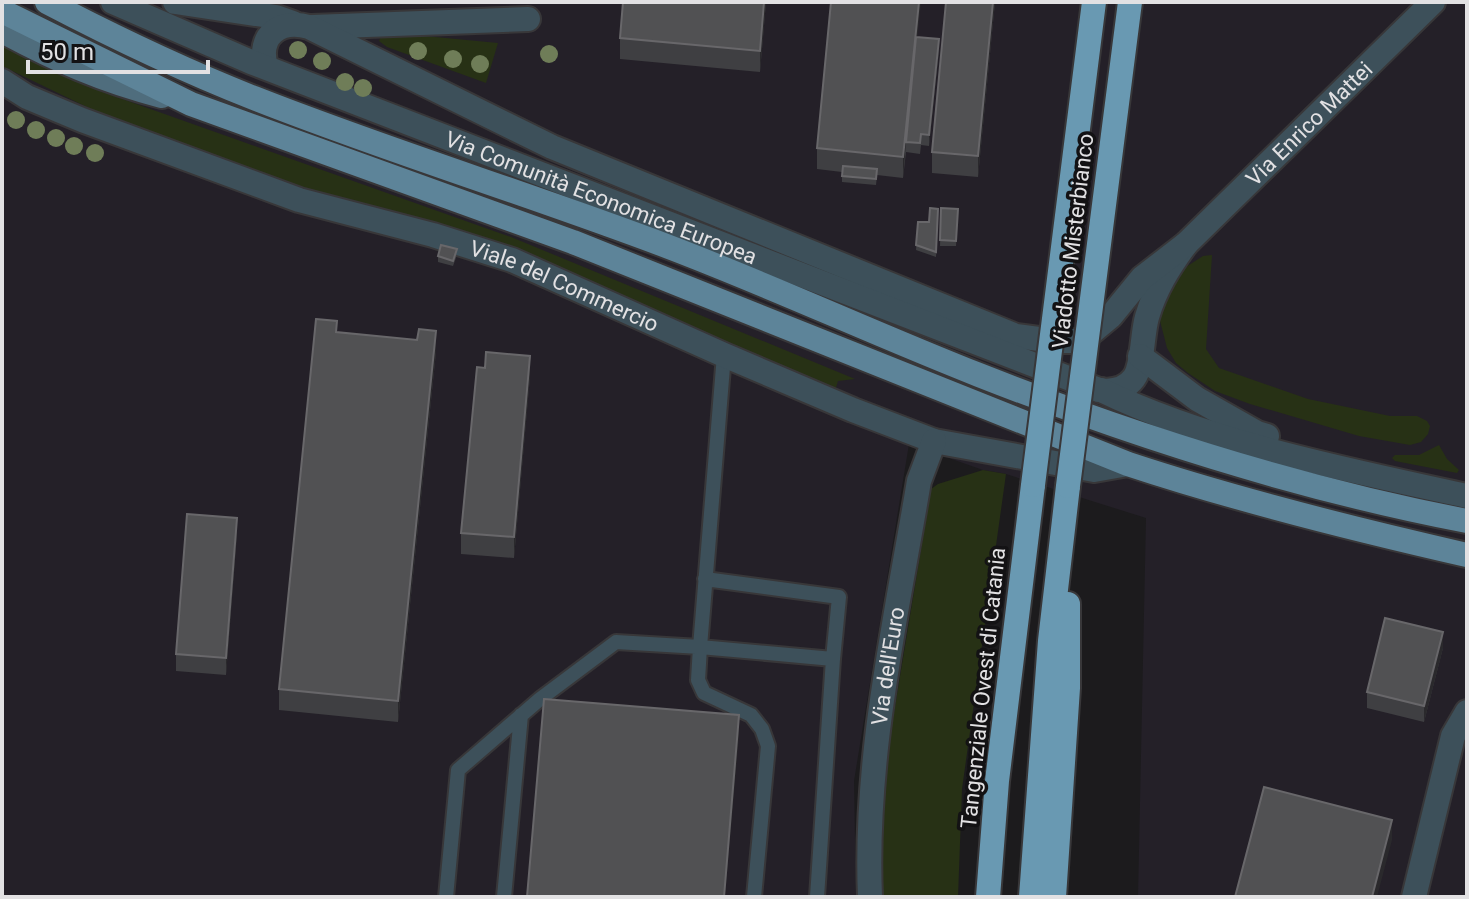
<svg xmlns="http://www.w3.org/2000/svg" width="1469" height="899" viewBox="0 0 1469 899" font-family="Roboto,sans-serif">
<rect width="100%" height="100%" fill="#1c1b1d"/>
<path fill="#242028" d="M2,2H1467V897H1138L1146,518L1006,474L983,470L909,444L854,781L856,897H2Z"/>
<path fill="#273115" d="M383,32L498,43L486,83L387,47L379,41Z
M2,42L97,90L511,237L855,379L838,381L835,391L567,273L481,239L419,219L294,188L91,109L2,66Z
M1212,255L1206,349L1219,368L1308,399L1390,416H1417L1427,421L1430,426L1428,434L1421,442L1410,445L1359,436L1250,404L1215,391L1188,373L1176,363L1167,348L1159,317L1175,274L1203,256Z
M1439,445L1447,459L1459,470L1457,473L1395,461L1392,458L1395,455H1419Z
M983,470L1006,474L962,789L958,897H882L881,807L885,767L931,489L938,484Z"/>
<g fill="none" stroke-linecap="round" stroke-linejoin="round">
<defs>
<path id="service" d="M705,579L839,597L833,659
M446,897L458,770L540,699L616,642L700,647L724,355
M504,897L521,715
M754,897L768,746L762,729L751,715L704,693L698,680L700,647L833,659L817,897"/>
<g id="minor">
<path d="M175,2L276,17L293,23"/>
<path d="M312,27L528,19"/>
<path d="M266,67C257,35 280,19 309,27L552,147L1016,336L1054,341H1083"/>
<path id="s1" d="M2,81L27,97L82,120L299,200L433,235L512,260L724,355L853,410L934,441L1094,470L1128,464"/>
<path id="s2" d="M870,897C864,757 896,619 919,481L934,441"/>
<path d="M1414,897L1453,736L1467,712"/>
</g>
<g id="tertiary">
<path id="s3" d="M113,2L251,62L1099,390C1112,392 1125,390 1134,378C1143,366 1142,334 1147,317C1155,289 1169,267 1186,244"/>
<path id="s4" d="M1087,336L1111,316L1142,278L1186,244L1433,2"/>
<path d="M1140,356L1197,399L1257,433L1267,436"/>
<path d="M1101,390C1210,443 1348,470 1467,496"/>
</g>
<path id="secondary" d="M2,31C56,60 103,81 162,96"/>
<path id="primary" d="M47,2C114,37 183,70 254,98C391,152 532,195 669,247C774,287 875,334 979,375C1137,437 1300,489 1467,521
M2,11L191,104L573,242L1128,464C1240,501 1353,529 1467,555"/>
<path id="motorway" d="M988,897L997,781L1033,485
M1031,897L1050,641L1068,486
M1054,897L1068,688V604"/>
</defs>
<use href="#service" stroke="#383739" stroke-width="18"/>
<use href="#minor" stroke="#383739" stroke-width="28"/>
<use href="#tertiary" stroke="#383739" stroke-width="28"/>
<use href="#secondary" stroke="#383739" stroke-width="28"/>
<use href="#primary" stroke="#383739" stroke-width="28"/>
<use href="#motorway" stroke="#383739" stroke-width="28"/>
<use href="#service" stroke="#3d505a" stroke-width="14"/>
<use href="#minor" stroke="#3d505a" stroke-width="24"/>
<use href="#tertiary" stroke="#3d505a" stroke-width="24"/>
<use href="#secondary" stroke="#4f6d7d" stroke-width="24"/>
<use href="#primary" stroke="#5d8499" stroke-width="24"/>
<use href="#motorway" stroke="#6999b2" stroke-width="24"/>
<defs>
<path id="motorway-bridge" d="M1033,485L1094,2
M1068,486L1130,2"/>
</defs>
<use href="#motorway-bridge" stroke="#383739" stroke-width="28" stroke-linecap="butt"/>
<use href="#motorway-bridge" stroke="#6999b2" stroke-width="24"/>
</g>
<g fill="#6f7d58">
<circle cx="298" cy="50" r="9"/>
<circle cx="418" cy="51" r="9"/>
<circle cx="549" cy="54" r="9"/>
<circle cx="453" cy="59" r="9"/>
<circle cx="322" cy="61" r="9"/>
<circle cx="480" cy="64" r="9"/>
<circle cx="345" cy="82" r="9"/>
<circle cx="363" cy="88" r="9"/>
<circle cx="16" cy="120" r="9"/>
<circle cx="36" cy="130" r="9"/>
<circle cx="56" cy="138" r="9"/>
<circle cx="74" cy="146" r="9"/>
<circle cx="95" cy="153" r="9"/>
</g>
<path fill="#3f3f42" d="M623,2H766L760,72L620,59V38Z
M946,2H995L978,177L932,173V152Z
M917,37L939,50L929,146L921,145L920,154L906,152L903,178L877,175L876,185L842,182V172L817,169V148Z
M941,208L958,209L956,246H940Z
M938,209L936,257L916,250L918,222H929Z
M457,255L453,266L438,262V256Z
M337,332L436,352L398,722L279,710V689Z
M530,376L514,558L461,554V533Z
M237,534L226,675L176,671V654Z
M1443,648L1424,722L1367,708V692Z"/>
<path fill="#2a292c" d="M764,2H766L760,72V51Z
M919,2H921L907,142H906L903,178V157Z
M993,2H995L978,177V156Z
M939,39V50L929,146V135Z
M436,331V352L398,722V701Z
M530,356V376L514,558V537Z
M237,518V534L226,675V658Z
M1443,632V648L1424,722V706Z
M739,715V736L725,897H724Z
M1392,820V840L1377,897H1372Z"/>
<path fill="#515153" stroke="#68676a" stroke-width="2" d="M623,2H764L760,51L620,38Z
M831,2H919L903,157L817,148Z
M946,2H993L978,156L932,152Z
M916,37L939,39L929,135L921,134L920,143L906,142Z
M843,166L877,169L876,179L842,176Z
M930,208L938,209L936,252L916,245L918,222H929Z
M941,208L958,209L956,241L940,240Z
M441,245L457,249L453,261L438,256Z
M316,319L337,321L336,332L417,340L419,329L436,331L398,701L279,689Z
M486,352L530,356L514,537L461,533L477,367L485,368Z
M187,514L237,518L226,658L176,654Z
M1385,618L1443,632L1424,706L1367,692Z
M544,699L739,715L724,897H527Z
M1264,787L1392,820L1372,897H1235Z"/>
<g text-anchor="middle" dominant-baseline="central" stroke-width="7" stroke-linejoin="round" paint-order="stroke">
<g font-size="22" fill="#e2e1e3" stroke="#131214">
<text stroke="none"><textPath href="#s4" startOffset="308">Via Enrico Mattei</textPath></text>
<text stroke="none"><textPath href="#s3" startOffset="526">Via Comunità Economica Europea</textPath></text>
<text transform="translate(1073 241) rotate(-83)">Viadotto Misterbianco</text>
<text stroke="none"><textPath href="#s1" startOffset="600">Viale del Commercio</textPath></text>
<text stroke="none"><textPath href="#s2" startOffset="232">Via dell'Euro</textPath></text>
<text transform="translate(983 688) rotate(-84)">Tangenziale Ovest di Catania</text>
</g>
</g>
<rect width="1469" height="899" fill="none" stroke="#e2e1e3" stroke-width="8"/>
<path d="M28 60v12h180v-12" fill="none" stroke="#e2e1e3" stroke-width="4"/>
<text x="40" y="60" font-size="24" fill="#e2e1e3" stroke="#131214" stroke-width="6" paint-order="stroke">50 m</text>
</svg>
